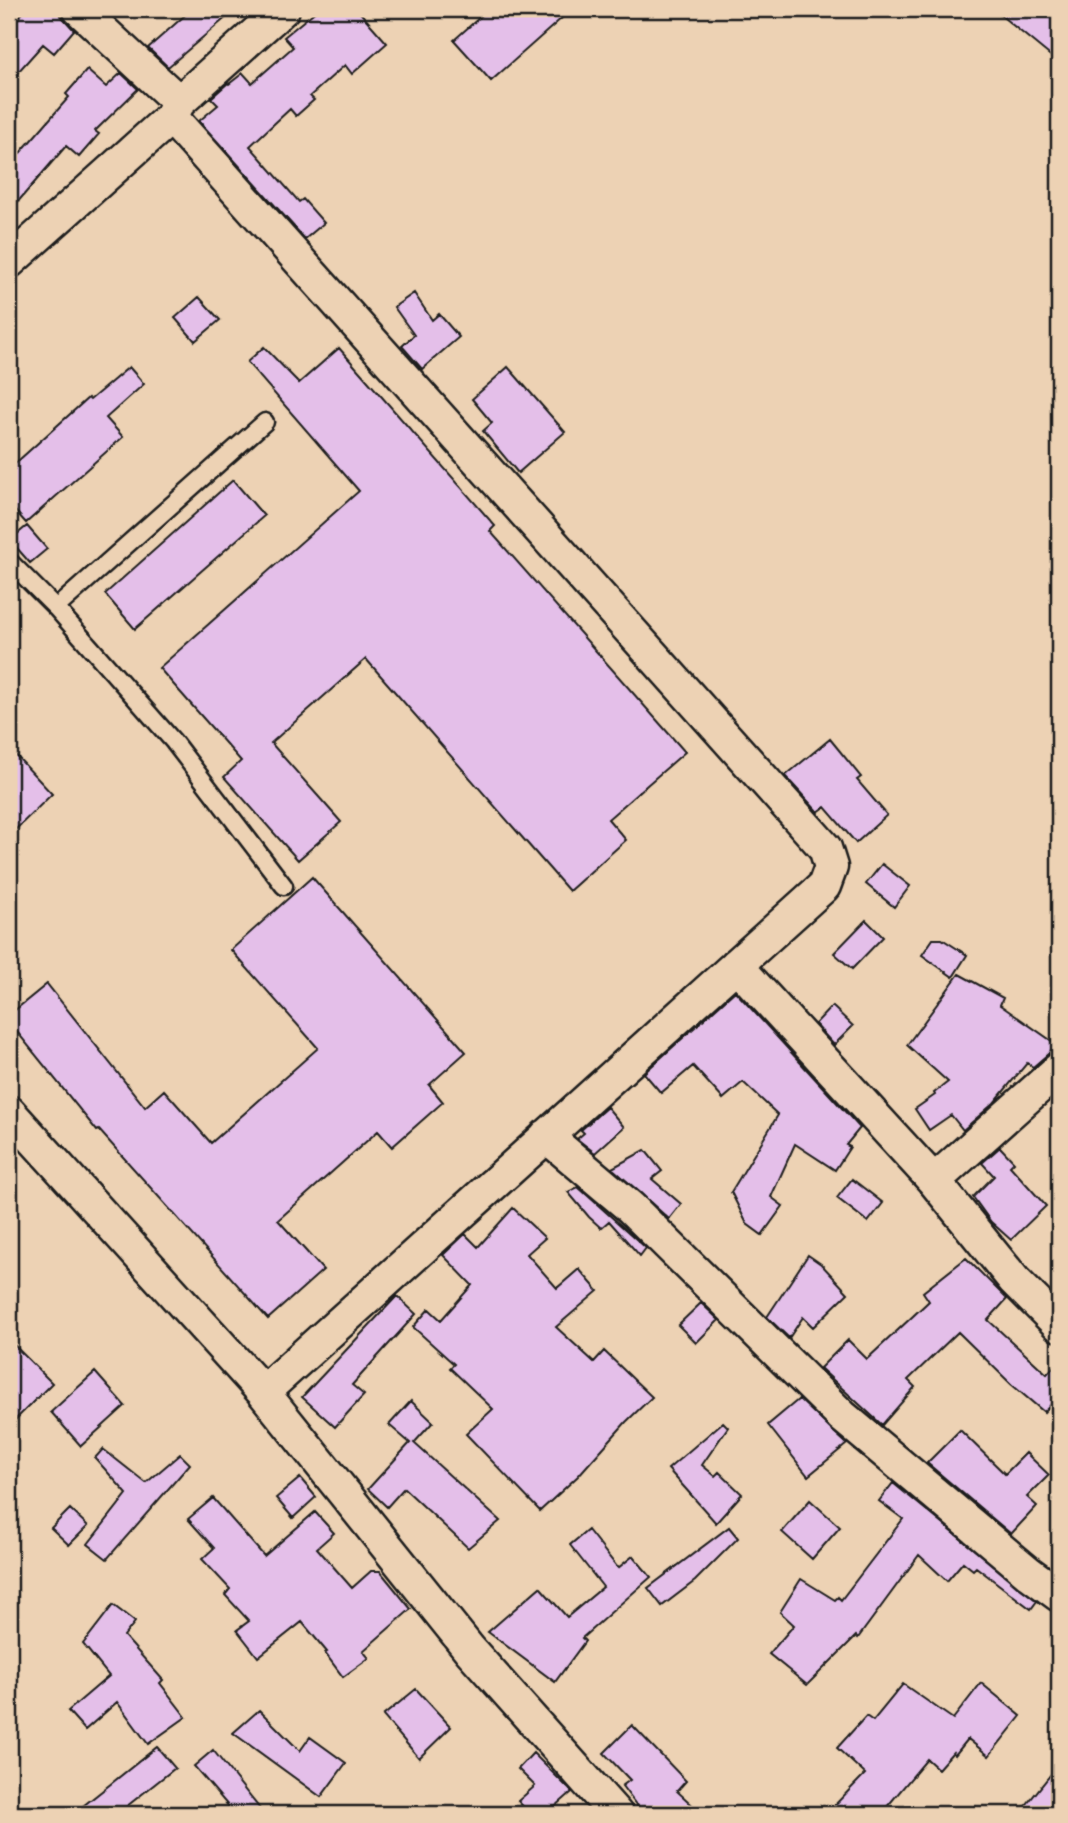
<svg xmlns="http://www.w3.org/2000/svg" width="1068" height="1823" viewBox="0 0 1068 1823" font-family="'Patrick Hand',sans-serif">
<rect width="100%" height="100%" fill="#edd2b4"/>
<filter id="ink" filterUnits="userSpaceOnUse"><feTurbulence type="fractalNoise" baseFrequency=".0143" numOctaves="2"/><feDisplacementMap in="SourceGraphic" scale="14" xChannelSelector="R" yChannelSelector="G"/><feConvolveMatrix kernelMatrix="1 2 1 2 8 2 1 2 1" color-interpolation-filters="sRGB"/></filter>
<g filter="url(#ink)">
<path fill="#e4bfe9" stroke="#1c1c1c" stroke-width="2" d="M26,9H55L74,30L54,53L43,44L9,82V28Z
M192,9H236L168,67L148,48Z
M318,9H357L387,43L352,74L345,65L310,96L314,100L296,116L290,109L250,146L299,202L303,199L324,223L305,239L199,121L218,105L211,98L228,83L229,84L243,73L252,83L293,47L284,37Z
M489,9H572L491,81L454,40Z
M993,9H1059V63Z
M87,70L106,87L121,73L138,89L95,131L99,134L79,157L66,146L9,212V143L20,153L69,97L66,94Z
M414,293L432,320L439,314L459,337L422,369L402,346L414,335L394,307Z
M199,297L220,320L195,341L175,318Z
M264,347L299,383L339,348L495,526L490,531L685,752L608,819L626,840L569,891L366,659L271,743L341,822L298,860L224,777L241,761L159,668L359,491L247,362Z
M129,367L144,384L106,418L123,437L26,523L9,504V469L88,398L90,400Z
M508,367L565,432L518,473L483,431L492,423L472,399Z
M233,480L264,516L135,629L105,594Z
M27,526L47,549L30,563L10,540Z
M830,739L861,777L857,780L887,815L856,843L825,807L818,812L785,776Z
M9,748L52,794L9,836Z
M882,864L910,886L894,907L866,884Z
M312,877L466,1052L429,1085L443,1102L392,1147L378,1131L278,1220L323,1270L268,1319L99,1130L97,1131L9,1022V1015L47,984L145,1107L164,1090L211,1143L318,1048L231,950Z
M866,920L883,937L852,969L834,953Z
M933,939H942L967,955L953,977L922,955Z
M959,974L1003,998L1000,1005L1056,1044L1048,1054L1033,1067L1027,1063L994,1103L963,1130L951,1115L929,1130L915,1109L935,1095L934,1093L948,1082L907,1045Z
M735,991L860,1128L846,1145L850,1147L835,1170L795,1144L771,1197L783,1206L762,1235L747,1224L731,1192L778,1115L743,1082L723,1099L693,1066L661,1093L644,1073Z
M832,1006L853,1026L834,1045L815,1024Z
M607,1107L624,1127L595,1153L577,1139L584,1133L581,1130Z
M1000,1147L1014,1162L1010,1166L1046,1206L1011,1240L991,1222L973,1197L994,1176L982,1163Z
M645,1150L662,1171L652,1179L681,1204L669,1219L612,1168Z
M852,1179L883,1203L868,1222L837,1198Z
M578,1187L646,1248L640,1256L609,1221L601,1228L589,1217L568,1192Z
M513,1208L545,1238L527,1254L557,1288L579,1269L598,1291L556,1327L594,1362L604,1351L652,1397L626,1422L578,1476L540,1511L466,1434L493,1409L450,1368L454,1364L413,1327L429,1309L441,1320L472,1285L443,1255L465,1234L478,1247Z
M808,1255L821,1264L848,1293L813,1327L803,1317L789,1338L767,1317Z
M966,1258L1007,1299L988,1320L1047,1374L1059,1361V1396L1044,1412L1011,1384L958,1332L908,1380L915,1387L882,1425L820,1368L848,1340L867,1359L929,1301L923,1292Z
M397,1296L416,1314L352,1385L364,1395L335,1427L302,1397Z
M701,1303L719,1320L696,1343L678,1325Z
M9,1340L52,1383L9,1426Z
M95,1372L125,1406L81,1446L51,1412Z
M799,1399L847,1444L808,1476L768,1425Z
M411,1401L433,1422L414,1443L500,1521L468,1548L404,1488L387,1507L368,1489L410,1443L389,1425Z
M723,1422L728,1427L702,1465L715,1476L719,1472L742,1494L716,1523L668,1469Z
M960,1430L1005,1474L1026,1453L1049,1475L1027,1497L1037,1506L1011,1534L927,1463Z
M103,1449L146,1483L180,1454L190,1464L107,1559L88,1544L127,1494L95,1458Z
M300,1478L316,1497L293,1518L276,1498Z
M893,1483L1037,1601L1031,1609L976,1567L973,1570L963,1562L947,1581L919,1555L858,1638L856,1636L807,1685L769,1654L794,1625L780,1612L801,1579L835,1600L838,1597L841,1600L903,1519L879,1501Z
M213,1498L264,1556L315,1512L334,1533L317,1548L352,1588L371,1571H380L411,1609L363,1651L369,1658L343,1677L325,1653L327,1652L302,1622L258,1657L237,1630L249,1621L225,1595L230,1589L202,1559L214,1548L188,1519Z
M810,1500L840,1527L812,1559L782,1532Z
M70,1509L88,1526L69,1545L51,1528Z
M729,1527L738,1538L695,1581L662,1606L648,1588Z
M588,1530L618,1568L633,1556L651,1577L582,1638L585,1641L555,1682L488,1632L540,1587L567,1617L603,1587L570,1545Z
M113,1605L135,1622L124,1636L163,1680L160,1683L186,1717L148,1744L117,1702L85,1730L68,1711L109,1676L83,1644Z
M981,1683L1021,1716L989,1756L968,1739L955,1755L953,1752L938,1769L927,1759L881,1814H826L865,1774L837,1748L866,1716L873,1721L903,1684L953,1719Z
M416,1689L451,1727L419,1758L383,1716Z
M259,1710L300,1751L310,1737L346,1763L321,1797L233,1733Z
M632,1725L686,1781L677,1791L702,1814H643L622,1786L630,1780L604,1753Z
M157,1747L175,1768L117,1814H73Z
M213,1750L264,1814H235L194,1766Z
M533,1753L572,1792L547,1814H530L518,1801L535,1786L518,1769Z
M1059,1764V1814H1019Z"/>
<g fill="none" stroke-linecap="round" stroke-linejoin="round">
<defs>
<path id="lane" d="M9,561L56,608L173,741L284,886
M56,608L265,422"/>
<path id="street" d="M79,9L179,102
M171,117L825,848L831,867L824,886L263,1392
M9,262L171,117L179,102L283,9
M736,965L934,1181L1014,1280L1059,1325
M9,1112L263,1392L470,1650L616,1814
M546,1136L630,1207L842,1416L1029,1573L1059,1595
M934,1181L1059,1069"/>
</defs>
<use href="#lane" stroke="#1c1c1c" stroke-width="21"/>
<use href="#street" stroke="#1c1c1c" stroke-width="37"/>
<use href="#lane" stroke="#edd2b4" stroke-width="16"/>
<use href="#street" stroke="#edd2b4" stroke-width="32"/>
</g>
</g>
<rect width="1068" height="1823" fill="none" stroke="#edd2b4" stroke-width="35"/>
<rect x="18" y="18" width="1033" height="1788" fill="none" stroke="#1c1c1c" stroke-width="2.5" filter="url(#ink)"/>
</svg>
